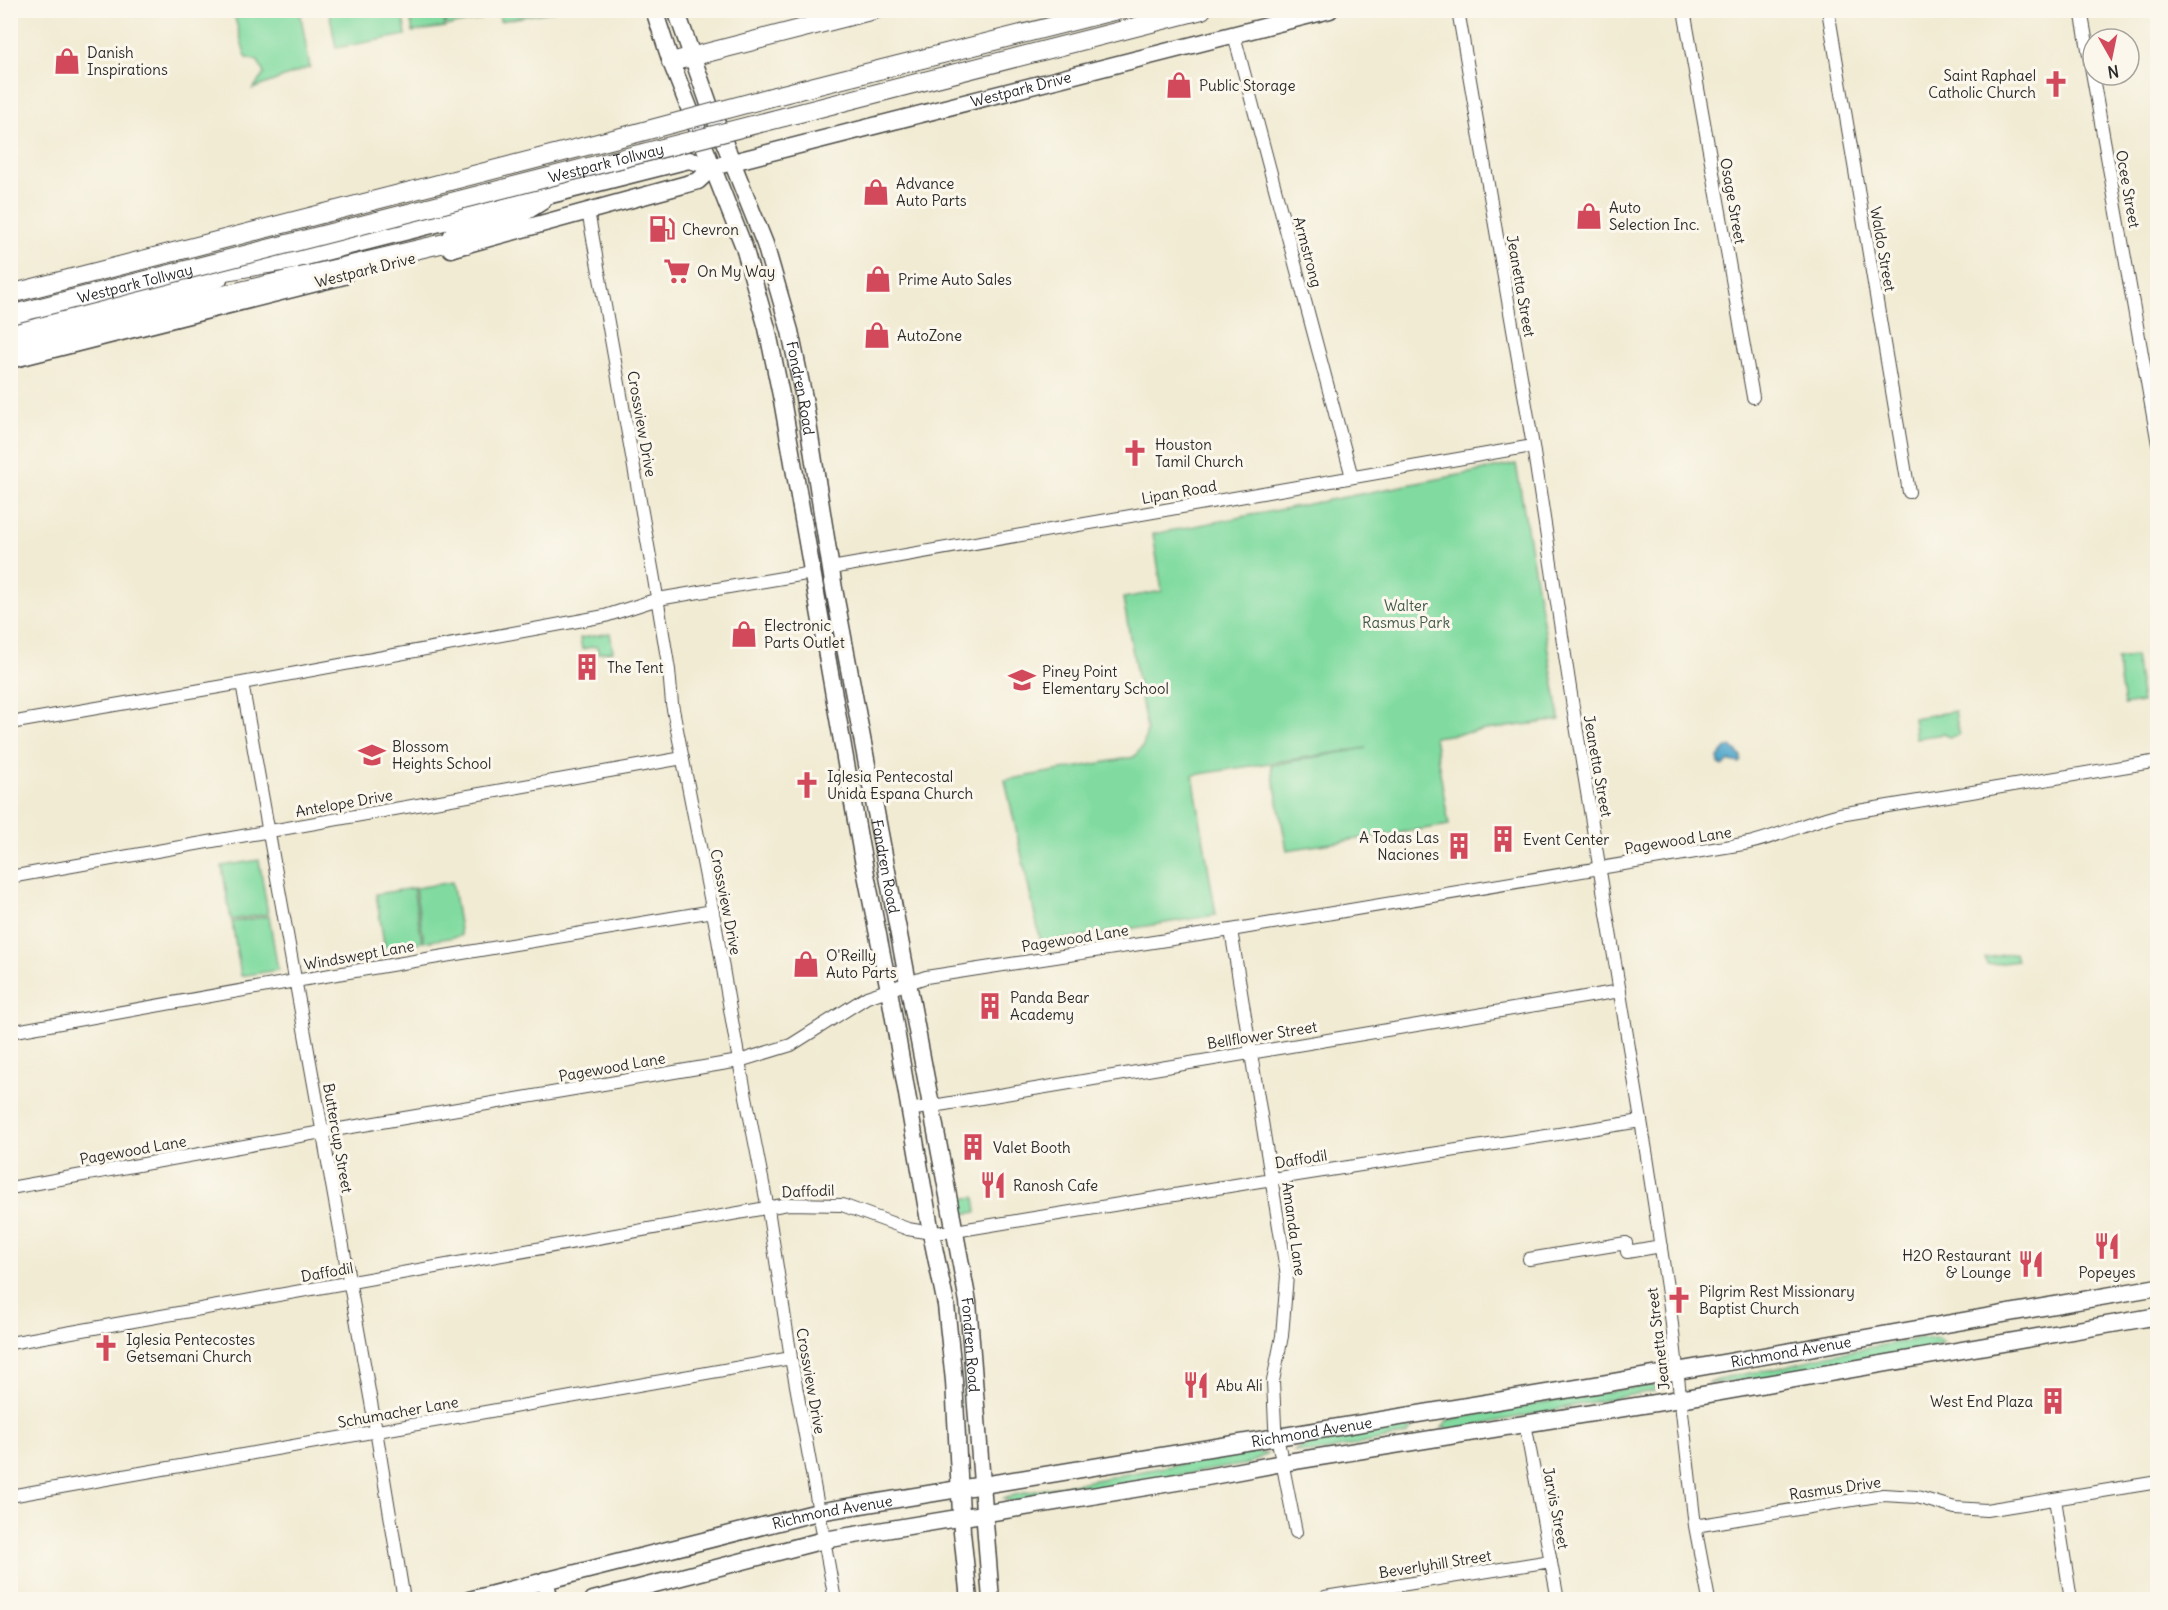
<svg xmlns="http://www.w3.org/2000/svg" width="2168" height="1610" viewBox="0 0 2168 1610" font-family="Delius,sans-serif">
<rect width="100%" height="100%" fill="#fbf7ec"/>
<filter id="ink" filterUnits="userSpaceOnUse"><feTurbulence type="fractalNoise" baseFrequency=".0167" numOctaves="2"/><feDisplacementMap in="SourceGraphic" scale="12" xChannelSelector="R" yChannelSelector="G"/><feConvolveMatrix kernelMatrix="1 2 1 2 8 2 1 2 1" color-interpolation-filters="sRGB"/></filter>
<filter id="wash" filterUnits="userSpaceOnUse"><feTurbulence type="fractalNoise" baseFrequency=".008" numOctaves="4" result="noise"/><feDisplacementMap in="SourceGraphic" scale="24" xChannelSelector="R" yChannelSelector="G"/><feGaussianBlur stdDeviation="1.35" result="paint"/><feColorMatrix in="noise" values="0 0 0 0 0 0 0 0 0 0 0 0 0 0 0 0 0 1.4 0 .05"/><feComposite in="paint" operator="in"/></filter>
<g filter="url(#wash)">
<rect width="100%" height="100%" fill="#f1ebd3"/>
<path fill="#81dba0" stroke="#568366" stroke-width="1.5" d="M233,11H300L310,67L253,89L264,74L258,61L246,58Z
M329,11H402L406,35L336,48Z
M409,11H443L445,27L413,32Z
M444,11H478L480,20L447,26Z
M499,11V10L554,11L500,21Z
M1516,464L1560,720L1434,737L1449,825L1287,850L1271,765L1366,748L1193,775L1216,915L1041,943L1005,780L1134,757L1143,746L1147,731L1123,598L1162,591L1153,534Z
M610,633L613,651L598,653L597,646L582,649L580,638Z
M2135,656L2142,702L2124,705L2117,659Z
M1955,711L1959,735L1949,737L1944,734L1916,738L1913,718Z
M259,860L268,914L231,920L222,866Z
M452,882L461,936L424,942L415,888Z
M413,888L422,942L385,949L376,894Z
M269,916L278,970L241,976L232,922Z
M2015,953L2017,961L1987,965L1985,958Z
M975,1197L977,1212L962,1214L960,1199Z
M1938,1338L1944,1342L1925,1350L1768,1378L1707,1384L1726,1377L1775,1369L1832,1354L1918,1339Z
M1648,1385L1657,1387L1654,1391C1587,1402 1521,1417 1455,1430L1442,1428L1449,1420L1466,1416Z
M1401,1427L1412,1429L1406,1435L1314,1453L1294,1451L1310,1442Z
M1250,1451L1267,1454L1248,1464L1012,1502L1003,1499L1014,1495C1093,1481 1171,1465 1250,1451Z"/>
<path fill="#4ea5ca" stroke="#3c687a" stroke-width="1.5" d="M1727,747H1731L1741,756V761L1739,763L1730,761L1723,766L1719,764L1718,758Z"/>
</g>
<g filter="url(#ink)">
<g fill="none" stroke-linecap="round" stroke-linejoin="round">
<defs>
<path id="minor" d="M1458,10L1533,446L1572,701L1647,1157L1670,1307L1695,1526L1709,1600
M1684,10L1753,397
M1828,10L1909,492
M2081,10L2158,444
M1234,35L1352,477
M588,211L654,579L669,670L672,704L716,928L739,1061L768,1209L791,1358L835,1600
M831,568L1533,446
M242,683L376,1430L404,1600
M10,723L242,683L605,616L658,599L812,573
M10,877L683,758
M1231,930L1287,1276L1282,1336L1273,1381L1275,1426L1296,1532
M10,1032L295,981L713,911
M909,1110L1620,991
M10,1188L322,1132L739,1061L791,1045L867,997L926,977L1231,930L1749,843C1780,836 1809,821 1840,814L2158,761
M1529,1259L1626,1243L1627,1252L1661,1246
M10,1343L788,1204L842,1205L908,1229L931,1233L955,1231L1272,1179L1641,1121
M1525,1423L1558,1600
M10,1496L791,1358
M2055,1499L2071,1600
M1695,1526L1883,1495L1917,1497L1955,1508L1986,1510L2158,1482
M1325,1597L1551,1561"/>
<g id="major">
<path d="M654,10L671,62L744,247L767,328L782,400L861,849L889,990L931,1233L946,1305L954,1381L962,1532L969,1600"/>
<path id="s1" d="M676,10L709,104L765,244L790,331L804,398L834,589L968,1302L991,1600"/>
<path id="s2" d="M453,248L698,181L713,167L1330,10"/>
<path d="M451,249L449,242L452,235L516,218L543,201"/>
<path d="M282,263L689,160L713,167"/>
<path d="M10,333L219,279"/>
<path d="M10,360L344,276"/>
<path d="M545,1580L550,1600"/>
<path id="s3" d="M469,1600L818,1512L1614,1382L2158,1287"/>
<path d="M593,1600L824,1540L1207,1477L1282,1463L1680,1399L2158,1316"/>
</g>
<path id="highway" d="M671,62L874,10
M775,96L1117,10
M784,117L1202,10
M182,278L293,260
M10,294L633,134
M10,349L215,297L449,242L467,244"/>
</defs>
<use href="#minor" stroke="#494844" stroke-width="14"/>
<use href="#major" stroke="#494844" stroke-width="19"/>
<use href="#highway" stroke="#494844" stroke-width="20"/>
<use href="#minor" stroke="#fff" stroke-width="12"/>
<use href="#major" stroke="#fff" stroke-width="16"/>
<use href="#highway" stroke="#fff" stroke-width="18"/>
<defs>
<g id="highway-bridge">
<path d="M633,134L775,96"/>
<path id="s4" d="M10,315L784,117"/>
</g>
</defs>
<use href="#highway-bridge" stroke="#494844" stroke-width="20" stroke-linecap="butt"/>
<use href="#highway-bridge" stroke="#fff" stroke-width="18"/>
</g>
</g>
<defs>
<symbol id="shop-bare" viewBox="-9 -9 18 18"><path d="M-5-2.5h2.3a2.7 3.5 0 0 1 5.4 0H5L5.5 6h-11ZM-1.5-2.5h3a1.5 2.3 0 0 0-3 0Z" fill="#d1495b" stroke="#fbf7ec" stroke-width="2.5" paint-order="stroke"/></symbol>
<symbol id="church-bare" viewBox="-9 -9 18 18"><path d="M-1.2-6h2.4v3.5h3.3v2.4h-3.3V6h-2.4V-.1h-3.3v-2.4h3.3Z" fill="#d1495b" stroke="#fbf7ec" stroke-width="2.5" paint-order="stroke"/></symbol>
<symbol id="fuel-bare" viewBox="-9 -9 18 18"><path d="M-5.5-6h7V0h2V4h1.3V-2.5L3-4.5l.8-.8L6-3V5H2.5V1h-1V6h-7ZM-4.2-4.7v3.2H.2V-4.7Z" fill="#d1495b" stroke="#fbf7ec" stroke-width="2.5" paint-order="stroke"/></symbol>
<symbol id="supermarket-bare" viewBox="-9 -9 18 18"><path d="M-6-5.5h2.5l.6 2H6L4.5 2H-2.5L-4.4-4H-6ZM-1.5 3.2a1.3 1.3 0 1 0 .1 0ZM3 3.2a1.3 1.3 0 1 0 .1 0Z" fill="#d1495b" stroke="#fbf7ec" stroke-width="2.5" paint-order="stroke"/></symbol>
<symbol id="building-bare" viewBox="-9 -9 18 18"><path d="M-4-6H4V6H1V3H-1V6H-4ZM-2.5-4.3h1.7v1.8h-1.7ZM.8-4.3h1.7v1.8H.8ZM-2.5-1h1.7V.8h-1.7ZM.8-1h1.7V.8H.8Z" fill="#d1495b" stroke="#fbf7ec" stroke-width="2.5" paint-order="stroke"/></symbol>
<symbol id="school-bare" viewBox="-9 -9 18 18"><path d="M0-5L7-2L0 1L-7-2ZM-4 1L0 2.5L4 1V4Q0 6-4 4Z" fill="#d1495b" stroke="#fbf7ec" stroke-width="2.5" paint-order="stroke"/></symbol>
<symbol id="restaurant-bare" viewBox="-9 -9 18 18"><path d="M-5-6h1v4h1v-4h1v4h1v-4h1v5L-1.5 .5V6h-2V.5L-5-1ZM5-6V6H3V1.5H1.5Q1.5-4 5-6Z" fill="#d1495b" stroke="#fbf7ec" stroke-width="2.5" paint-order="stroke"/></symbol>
</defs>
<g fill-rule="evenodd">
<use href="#shop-bare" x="48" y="42" width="38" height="38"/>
<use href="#church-bare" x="2037" y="65" width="38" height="38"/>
<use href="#shop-bare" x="1160" y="66" width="38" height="38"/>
<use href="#shop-bare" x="857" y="173" width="38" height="38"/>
<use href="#shop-bare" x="1570" y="197" width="38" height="38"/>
<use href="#fuel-bare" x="643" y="210" width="38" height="38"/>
<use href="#supermarket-bare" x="658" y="252" width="38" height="38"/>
<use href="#shop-bare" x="859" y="260" width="38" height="38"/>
<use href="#shop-bare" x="858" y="316" width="38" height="38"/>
<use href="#church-bare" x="1116" y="434" width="38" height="38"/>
<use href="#shop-bare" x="725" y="615" width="38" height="38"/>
<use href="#building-bare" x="568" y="648" width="38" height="38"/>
<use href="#school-bare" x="1003" y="661" width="38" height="38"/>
<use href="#school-bare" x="353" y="736" width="38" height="38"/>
<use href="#church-bare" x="788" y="766" width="38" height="38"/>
<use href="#building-bare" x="1484" y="820" width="38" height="38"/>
<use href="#building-bare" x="1440" y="827" width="38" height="38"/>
<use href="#shop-bare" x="787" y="945" width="38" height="38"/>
<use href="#building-bare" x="971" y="987" width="38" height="38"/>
<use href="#building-bare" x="954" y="1128" width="38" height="38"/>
<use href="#restaurant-bare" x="974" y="1166" width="38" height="38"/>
<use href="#restaurant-bare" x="2088" y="1227" width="38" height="38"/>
<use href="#restaurant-bare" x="2012" y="1245" width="38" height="38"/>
<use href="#church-bare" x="1660" y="1281" width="38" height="38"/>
<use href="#church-bare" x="87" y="1329" width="38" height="38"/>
<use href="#restaurant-bare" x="1177" y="1366" width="38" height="38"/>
<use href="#building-bare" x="2034" y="1382" width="38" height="38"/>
</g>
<g text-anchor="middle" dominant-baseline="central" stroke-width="6" stroke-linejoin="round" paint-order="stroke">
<g font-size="15" fill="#2b2b2b" stroke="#fbf7ec" text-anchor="start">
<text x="87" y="52">Danish<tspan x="87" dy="17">Inspirations</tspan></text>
<text x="2036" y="75" text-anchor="end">Saint Raphael<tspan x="2036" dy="17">Catholic Church</tspan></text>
<text x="1199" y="85">Public Storage</text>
<text x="896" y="183">Advance<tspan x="896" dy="17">Auto Parts</tspan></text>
<text x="1609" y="207">Auto<tspan x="1609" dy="17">Selection Inc.</tspan></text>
<text x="682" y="229">Chevron</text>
<text x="697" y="271">On My Way</text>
<text x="898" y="279">Prime Auto Sales</text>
<text x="897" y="335">AutoZone</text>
<text x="1155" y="444">Houston<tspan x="1155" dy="17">Tamil Church</tspan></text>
<text x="764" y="625">Electronic<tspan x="764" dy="17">Parts Outlet</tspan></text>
<text x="607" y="667">The Tent</text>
<text x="1042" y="671">Piney Point<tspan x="1042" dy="17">Elementary School</tspan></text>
<text x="392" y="746">Blossom<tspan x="392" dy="17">Heights School</tspan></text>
<text x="827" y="776">Iglesia Pentecostal<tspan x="827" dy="17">Unida Espana Church</tspan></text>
<text x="1439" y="837" text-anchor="end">A Todas Las<tspan x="1439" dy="17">Naciones</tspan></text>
<text x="1523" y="839">Event Center</text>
<text x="826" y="955">O'Reilly<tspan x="826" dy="17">Auto Parts</tspan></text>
<text x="1010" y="997">Panda Bear<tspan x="1010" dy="17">Academy</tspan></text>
<text x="993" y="1147">Valet Booth</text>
<text x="1013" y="1185">Ranosh Cafe</text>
<text x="2011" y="1255" text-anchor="end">H2O Restaurant<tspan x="2011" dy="17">&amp; Lounge</tspan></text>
<text x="2107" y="1272" text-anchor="middle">Popeyes</text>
<text x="1699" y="1291">Pilgrim Rest Missionary<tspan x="1699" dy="17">Baptist Church</tspan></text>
<text x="126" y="1339">Iglesia Pentecostes<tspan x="126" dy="17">Getsemani Church</tspan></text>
<text x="1216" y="1385">Abu Ali</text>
<text x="2033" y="1401" text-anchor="end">West End Plaza</text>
</g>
<g font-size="15" fill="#2b2b2b" stroke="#fbf7ec">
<text stroke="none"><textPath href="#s2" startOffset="592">Westpark Drive</textPath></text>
<text stroke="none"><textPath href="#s4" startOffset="615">Westpark Tollway</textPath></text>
<text transform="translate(2128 189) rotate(80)">Ocee Street</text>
<text transform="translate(1733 201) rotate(80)">Osage Street</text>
<text transform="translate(1883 249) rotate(80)">Waldo Street</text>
<text transform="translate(1308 252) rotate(75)">Armstrong</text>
<text transform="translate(365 270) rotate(-14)">Westpark Drive</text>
<text stroke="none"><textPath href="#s4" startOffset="129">Westpark Tollway</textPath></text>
<text transform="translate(1521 286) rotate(80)">Jeanetta Street</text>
<text stroke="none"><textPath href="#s1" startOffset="399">Fondren Road</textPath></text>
<text transform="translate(642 424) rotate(80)">Crossview Drive</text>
<text transform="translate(1179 492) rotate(-10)">Lipan Road</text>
<text transform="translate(1598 766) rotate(80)">Jeanetta Street</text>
<text transform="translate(344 803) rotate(-10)">Antelope Drive</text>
<text transform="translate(1678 840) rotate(-9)">Pagewood Lane</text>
<text stroke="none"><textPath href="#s1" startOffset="885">Fondren Road</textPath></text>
<text transform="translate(726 902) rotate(79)">Crossview Drive</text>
<text transform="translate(1075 938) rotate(-9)">Pagewood Lane</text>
<text transform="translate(359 955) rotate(-10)">Windswept Lane</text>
<text transform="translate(1262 1035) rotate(-9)">Bellflower Street</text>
<text transform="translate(612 1067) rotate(-10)">Pagewood Lane</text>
<text transform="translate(338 1138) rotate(80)">Buttercup Street</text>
<text transform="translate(133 1150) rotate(-10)">Pagewood Lane</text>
<text transform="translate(1301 1159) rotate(-9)">Daffodil</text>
<text transform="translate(808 1191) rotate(-2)">Daffodil</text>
<text transform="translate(1294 1229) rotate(82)">Amanda Lane</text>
<text transform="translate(327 1272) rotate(-10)">Daffodil</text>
<text transform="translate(1658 1339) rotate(-97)">Jeanetta Street</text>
<text stroke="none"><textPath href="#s1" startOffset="1371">Fondren Road</textPath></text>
<text stroke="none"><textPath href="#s3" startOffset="1346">Richmond Avenue</textPath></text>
<text transform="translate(811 1381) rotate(80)">Crossview Drive</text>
<text transform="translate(398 1412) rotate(-10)">Schumacher Lane</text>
<text stroke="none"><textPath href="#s3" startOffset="860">Richmond Avenue</textPath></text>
<text transform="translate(1835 1488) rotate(-8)">Rasmus Drive</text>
<text transform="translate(1556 1508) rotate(79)">Jarvis Street</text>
<text stroke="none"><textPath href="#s3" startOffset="374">Richmond Avenue</textPath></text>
<text transform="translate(1435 1564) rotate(-9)">Beverlyhill Street</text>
</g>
<g font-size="15" fill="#405748" stroke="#fbf7ec">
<text x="1406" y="605">Walter<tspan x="1406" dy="17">Rasmus Park</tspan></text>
</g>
</g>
<rect width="2168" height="1610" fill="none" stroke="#fbf7ec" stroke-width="36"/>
<g transform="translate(2111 57) rotate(171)"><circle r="28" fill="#fbf7ec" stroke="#a8a59f" stroke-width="1.5"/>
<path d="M0-4.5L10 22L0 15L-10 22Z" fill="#d1495b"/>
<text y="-9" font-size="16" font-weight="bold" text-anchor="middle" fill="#2b2b2b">N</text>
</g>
</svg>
